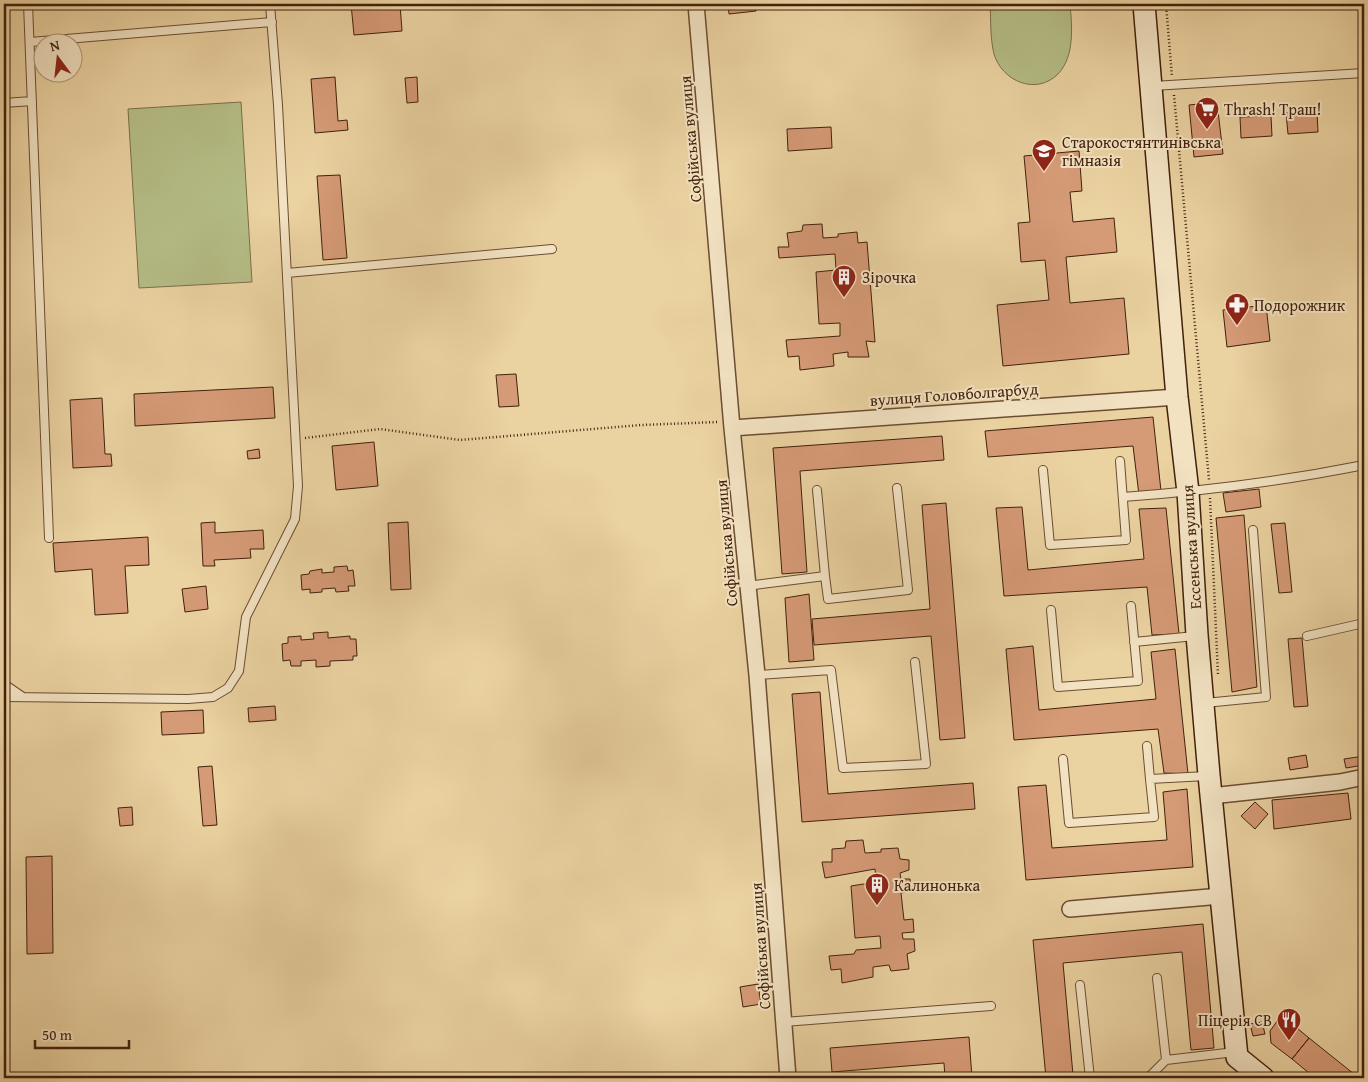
<svg xmlns="http://www.w3.org/2000/svg" width="1368" height="1082" viewBox="0 0 1368 1082" font-family="'Gentium Book Plus',serif">
<rect width="100%" height="100%" fill="#ebd2a1"/>
<filter id="stains"><feTurbulence type="fractalNoise" baseFrequency=".004" numOctaves="4"/><feColorMatrix values="0 0 0 0 .2 0 0 0 0 .09 0 0 0 0 .02 0 0 0 .5 -.17"/></filter>
<radialGradient id="worn" r=".72"><stop offset=".6" stop-color="#630" stop-opacity="0"/><stop offset="1" stop-color="#630" stop-opacity=".3"/></radialGradient>
<path fill="#b5bd86" stroke="#7c6f49" d="M990,4H1070C1072,26 1075,56 1058,74C1036,96 1002,81 994,54C990,38 991,20 990,4Z
M241,102L252,282L139,288L128,109Z"/>
<path fill="#d59a76" stroke="#42210c" d="M351,4H400L402,31L354,35Z
M728,4H756V11L729,14Z
M335,77L338,121L347,120L348,130L315,133L311,79Z
M417,77L418,102L407,103L405,78Z
M1217,102L1223,154L1194,157L1189,105Z
M1317,112L1318,132L1288,134L1286,113Z
M1271,116L1272,136L1241,138L1240,117Z
M831,127L832,148L788,151L787,129Z
M1079,151L1082,191L1070,192L1073,222L1114,218L1117,252L1066,257L1070,303L1124,298L1129,354L1003,366L997,305L1049,300L1045,260L1021,262L1018,223L1030,222L1024,156Z
M340,175L347,258L323,260L317,176Z
M822,224L823,238L838,237V234L857,232L858,243L867,242L875,342L866,341L869,357H848V352L833,354L834,366L800,370L799,356L788,357L786,340L840,336V323L819,324L816,272L836,270L835,254L779,258L778,247H789L787,233L802,231L803,225Z
M1266,305L1270,341L1227,347L1223,310Z
M516,374L519,406L499,407L496,375Z
M273,387L275,418L135,426L134,394Z
M102,398L105,454H111L112,466L73,468L70,400Z
M1153,417L1161,491L1139,495L1133,446L988,457L985,431Z
M942,436L944,460L800,471L807,572L782,574L773,448Z
M374,442L378,486L336,490L332,446Z
M259,449L260,458L248,459L247,451Z
M1259,489L1261,507L1226,512L1223,493Z
M946,503L965,738L940,740L931,636L814,645L812,619L930,609L922,505Z
M1022,507L1028,570L1144,559L1139,509L1166,508L1179,634L1152,635L1147,587L1004,596L996,508Z
M1244,515L1257,687L1232,692L1216,518Z
M215,522V533L263,530L264,549H250L251,558L214,560L215,566H203L201,523Z
M408,522L411,589L391,590L388,523Z
M1285,523L1292,592L1279,593L1271,524Z
M148,537L149,565L125,566L128,613L95,615L92,569L55,572L53,543Z
M347,566L348,571L353,570L355,586H348L349,591L336,592L335,588L322,589V592L310,593V589L302,590L301,575L309,574L310,571L322,569V573L334,572V567Z
M206,586L208,609L185,612L182,589Z
M809,594L814,660L789,662L785,598Z
M328,632V638L350,636V639H356L357,656H353V660L330,661V666L316,667V660L301,661V666H291L290,660L283,661L282,644L288,643V637L301,636V640L314,639L313,633Z
M1302,638L1308,706L1294,707L1288,639Z
M1033,646L1039,710L1156,699L1151,652L1175,649L1188,774L1164,773L1158,729L1014,740L1006,649Z
M820,692L828,794L973,783L975,809L802,822L792,694Z
M275,706L276,720L249,722L248,708Z
M203,710L204,733L162,735L161,712Z
M1306,755L1308,767L1290,770L1288,758Z
M1364,756V765L1346,768L1344,759Z
M212,766L217,825L203,826L198,767Z
M1046,785L1052,848L1167,840L1163,792L1187,789L1193,867L1026,880L1018,787Z
M1348,793L1351,819L1274,829L1272,800Z
M1255,802L1268,814L1255,829L1241,816Z
M132,807L133,825L120,826L118,808Z
M863,840L865,853L881,852V849L898,848L900,859L909,860V870L900,873L901,879H910L911,891L901,893L904,920L913,919L914,932L902,933L903,939H914L915,951L907,954L909,969L891,971L889,965L873,967V977L842,983L841,969L831,970L829,956L854,954L856,950L881,948L880,936L855,938L851,886L876,882L875,869L825,878L822,862H832V849L845,848L846,841Z
M52,856L53,953L27,954L26,857Z
M1203,924L1214,1048L1191,1050L1182,952L1063,963L1073,1075L1046,1078L1033,940Z
M758,984L761,1004L743,1007L740,987Z
M1278,1020L1291,1023L1309,1038L1292,1059L1271,1043L1270,1031Z
M1262,1022L1265,1034L1253,1036L1250,1024Z
M969,1037L972,1078H945L944,1063L832,1072L830,1048Z
M1309,1038L1359,1078H1315L1292,1059Z"/>
<g fill="none" stroke-linecap="round" stroke-linejoin="round">
<defs>
<path id="lane" d="M28,4L49,538
M30,42L272,22
M1153,86L1364,73
M4,103L32,101
M1364,220H1363L1364,230
M287,273L552,249
M1043,470L1050,545L1126,540L1120,461
M817,490L825,576
M1123,497C1204,491 1284,481 1364,465
M747,586L825,576L828,599L908,590L897,488
M1051,610L1058,687L1138,681L1131,606
M1307,636L1364,623
M1134,642L1195,636
M757,675L831,670L843,768L926,764L915,662
M4,684L23,697
M4,697L188,699L213,697L228,688L239,671L246,617L295,519L298,486L278,105L270,4
M1205,703L1266,697L1253,530
M1147,746L1150,779
M1063,759L1069,823L1154,817L1150,779L1207,776
M1157,978L1166,1060L1235,1052
M1080,985L1090,1078
M784,1022L991,1006
M1148,1078L1166,1060"/>
<path id="street" d="M696,4L732,428L757,675L788,1078
M732,428L1177,397
M1211,796L1340,782L1364,777
M1070,909L1221,896"/>
<path id="secondary" d="M1144,4L1177,397L1188,492L1197,635L1209,775L1237,1057L1263,1078"/>
</defs>
<use href="#lane" stroke="#6c4d31" stroke-width="10"/>
<use href="#street" stroke="#6c4d31" stroke-width="18"/>
<use href="#secondary" stroke="#42210c" stroke-width="24"/>
<path stroke="#42210c" stroke-width="2.5" stroke-dasharray="1 2.5" stroke-linecap="butt" d="M1166,4L1172,77
M1174,95L1209,480
M305,438L380,429L460,440L641,425L718,422
M1210,498L1218,675"/>
<use href="#lane" stroke="#f2e2c2" stroke-width="8"/>
<use href="#street" stroke="#f2e2c2" stroke-width="15"/>
<use href="#secondary" stroke="#f2e2c2" stroke-width="21"/>
</g>
<defs>
<symbol id="supermarket-pin" viewBox="-11 -11 22 30"><path d="M0 17L-7.5 6A9.5 9.5 0 1 1 7.5 6Z" fill="#8f2418" stroke="#f2e2c2"/><path d="M-6-5.5h2.5l.6 2H6L4.5 2H-2.5L-4.4-4H-6ZM-1.5 3.2a1.3 1.3 0 1 0 .1 0ZM3 3.2a1.3 1.3 0 1 0 .1 0Z" fill="#fff"/></symbol>
<symbol id="school-pin" viewBox="-11 -11 22 30"><path d="M0 17L-7.5 6A9.5 9.5 0 1 1 7.5 6Z" fill="#8f2418" stroke="#f2e2c2"/><path d="M0-5L7-2L0 1L-7-2ZM-4 1L0 2.5L4 1V4Q0 6-4 4Z" fill="#fff"/></symbol>
<symbol id="building-pin" viewBox="-11 -11 22 30"><path d="M0 17L-7.5 6A9.5 9.5 0 1 1 7.5 6Z" fill="#8f2418" stroke="#f2e2c2"/><path d="M-4-6H4V6H1V3H-1V6H-4ZM-2.5-4.3h1.7v1.8h-1.7ZM.8-4.3h1.7v1.8H.8ZM-2.5-1h1.7V.8h-1.7ZM.8-1h1.7V.8H.8Z" fill="#fff"/></symbol>
<symbol id="pharmacy-pin" viewBox="-11 -11 22 30"><path d="M0 17L-7.5 6A9.5 9.5 0 1 1 7.5 6Z" fill="#8f2418" stroke="#f2e2c2"/><path d="M-2-6h4v4h4v4h-4v4h-4v-4h-4v-4h4Z" fill="#fff"/></symbol>
<symbol id="restaurant-pin" viewBox="-11 -11 22 30"><path d="M0 17L-7.5 6A9.5 9.5 0 1 1 7.5 6Z" fill="#8f2418" stroke="#f2e2c2"/><path d="M-5-6h1v4h1v-4h1v4h1v-4h1v5L-1.5 .5V6h-2V.5L-5-1ZM5-6V6H3V1.5H1.5Q1.5-4 5-6Z" fill="#fff"/></symbol>
</defs>
<g fill-rule="evenodd">
<use href="#supermarket-pin" x="1193" y="95" width="28" height="38"/>
<use href="#school-pin" x="1030" y="137" width="28" height="38"/>
<use href="#building-pin" x="830" y="263" width="28" height="38"/>
<use href="#pharmacy-pin" x="1223" y="291" width="28" height="38"/>
<use href="#building-pin" x="863" y="871" width="28" height="38"/>
<use href="#restaurant-pin" x="1275" y="1006" width="28" height="38"/>
</g>
<g text-anchor="middle" dominant-baseline="central" stroke-width="4" stroke-linejoin="round" paint-order="stroke">
<g font-size="16" fill="#42210c" stroke="#f2e2c2" text-anchor="start">
<text x="1224" y="109">Thrash! Траш!</text>
<text x="1062" y="142">Старокостянтинівська<tspan x="1062" dy="18">гімназія</tspan></text>
<text x="862" y="277">Зірочка</text>
<text x="1254" y="305">Подорожник</text>
<text x="894" y="885">Калинонька</text>
<text x="1272" y="1020" text-anchor="end">Піцерія СВ</text>
</g>
<g font-size="16" fill="#42210c" stroke="#f2e2c2">
<text transform="translate(690 139) rotate(-95)">Софійська вулиця</text>
<text transform="translate(954 394) rotate(-4)">вулиця Головболгарбуд</text>
<text transform="translate(726 543) rotate(-95)">Софійська вулиця</text>
<text transform="translate(1191 547) rotate(-94)">Ессенська вулиця</text>
<text transform="translate(760 946) rotate(-94)">Софійська вулиця</text>
</g>
</g>
<rect width="1368" height="1082" fill="none" stroke="#ebd2a1" stroke-width="20"/>
<rect x="5" y="5" width="1358" height="1072" fill="none" stroke="#42210c" stroke-width="2.5"/>
<rect x="10" y="10" width="1348" height="1062" fill="none" stroke="#42210c"/>
<g transform="translate(58 58) rotate(345)"><circle r="24" fill="#f2e2c2" stroke="#ac9579"/>
<path d="M0-4L9 19L0 12L-9 19Z" fill="#8f2418"/>
<text y="-8" font-size="14" font-weight="bold" text-anchor="middle" fill="#42210c">N</text>
</g>
<path d="M35 1040v8h94v-8" fill="none" stroke="#42210c" stroke-width="2.5"/>
<text x="42" y="1040" font-size="15" fill="#42210c" stroke="#f2e2c2" stroke-width="4" paint-order="stroke">50 m</text>
<rect width="100%" height="100%" filter="url(#stains)"/>
<rect width="100%" height="100%" fill="url(#worn)"/>
</svg>
